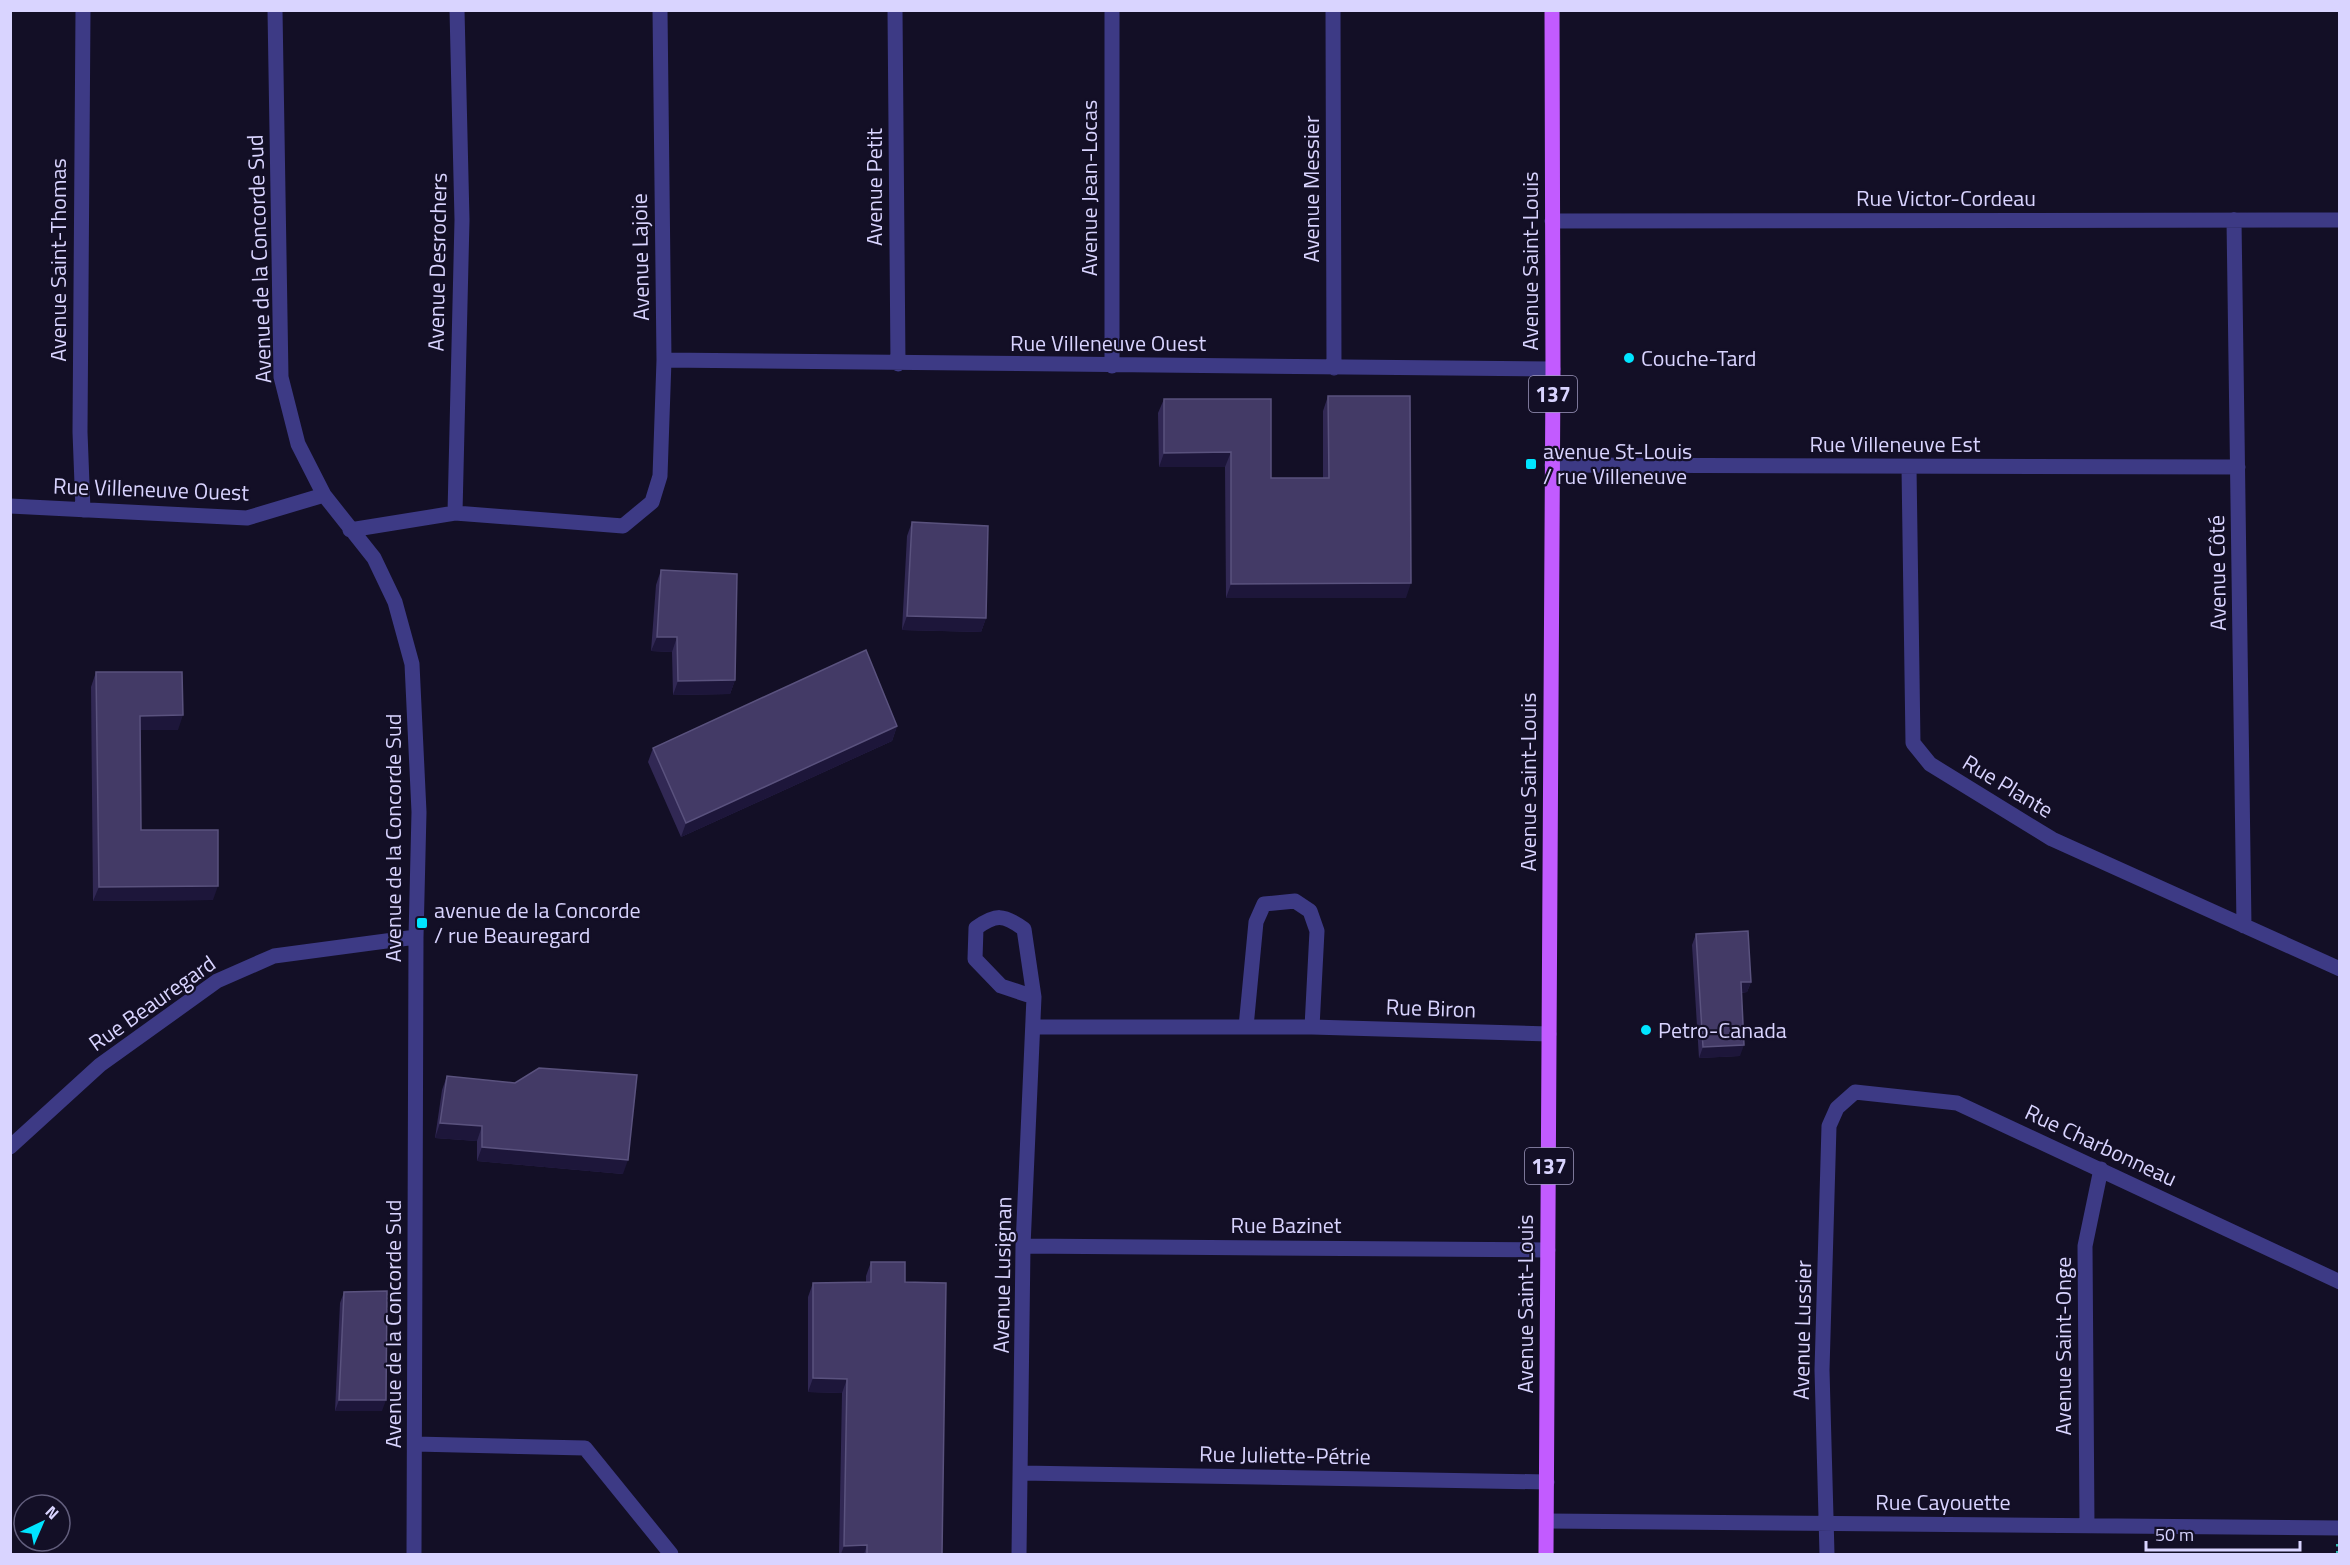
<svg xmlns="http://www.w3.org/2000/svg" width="2350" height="1565" viewBox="0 0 2350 1565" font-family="'Titillium Web',sans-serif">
<rect width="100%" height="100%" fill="#130f26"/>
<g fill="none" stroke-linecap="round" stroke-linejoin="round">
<path stroke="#2fb8b0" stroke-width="4" stroke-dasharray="3 4.5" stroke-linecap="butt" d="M2338,1554V1544"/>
<path stroke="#3d3a85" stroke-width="15" d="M83,10L80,432L83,510
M275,10L281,377L298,444L324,495L374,558L395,602L412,664L419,812L416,937L414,1554
M895,10L898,364
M1333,10L1334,368
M2234,220L2244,926
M1552,221L2340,220
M664,360L1553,369
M1112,366V10
M1552,465L2238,467
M1909,467L1913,743L1930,764L2052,839L2340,969
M10,506L247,518L324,495
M455,513L462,220L457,10
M350,530L455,513L623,526L652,502L660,476L664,360L660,10
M1034,1027H1312L1549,1034
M1246,1027L1256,922L1264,904L1295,901L1310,911L1317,931L1312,1027
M10,1147L100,1065L217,981L274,956L416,937
M1023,1246L1548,1250
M415,1444L585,1448L671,1554
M1021,1473L1547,1482
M1547,1521L2340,1528
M2087,1525L2085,1246L2101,1169
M1019,1554L1023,1246L1034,997L1024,929C1003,914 996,914 976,928L975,959L1001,986L1034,997
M1827,1554L1822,1370L1829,1126L1837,1108L1855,1092L1957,1103L2340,1282"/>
<path stroke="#c25bff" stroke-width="15" d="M1546,1554L1553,369L1552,10"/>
</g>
<path fill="#312854" d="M1328,396L1406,598H1226L1225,467H1159L1158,413L1164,399L1271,478H1323V411Z
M912,522L986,618L981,632L902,630L907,536Z
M661,570L735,680L730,694L673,695L672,652L651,651L656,585Z
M96,672L178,730H140L141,830L213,900L93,901L91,687Z
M897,726L892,741L681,837L648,762L653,748Z
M1696,934L1751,982L1747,992L1741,993L1740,1056L1699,1058L1692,945Z
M447,1076L623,1174L477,1161V1141L435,1138L442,1090Z
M871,1262L905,1282L942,1554H839L842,1393L808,1392V1297L813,1283L866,1282V1276Z
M344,1292L382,1411H335L340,1303Z"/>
<path fill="#1d163a" d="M1231,452L1225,467H1159L1164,453Z
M1411,583L1406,598H1226L1231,584Z
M907,616L986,618L981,632L902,630Z
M657,637H677L672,652L651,651Z
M735,680L730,694L673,695L678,681Z
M183,715L178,730H134L140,716Z
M897,726L892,741L681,837L686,823Z
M218,886L213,900L93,901L99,887Z
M1741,982H1751L1747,992L1737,993Z
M1744,1045L1740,1056L1699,1058L1703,1047Z
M440,1123L482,1126L477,1141L435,1138Z
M482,1147L628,1160L623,1174L477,1161Z
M813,1378L847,1379L842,1393L808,1392Z
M339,1400H386L382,1411H335Z
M867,1545L864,1554H841L844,1546Z"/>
<path fill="#433a66" stroke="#5a527e" stroke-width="1.5" d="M1328,396H1410L1411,583L1231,584V452L1164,453V399H1271V478H1329Z
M912,522L988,526L986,618L907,616Z
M661,570L737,574L735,680L678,681L677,637H657Z
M866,650L897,726L686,823L653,748Z
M96,672H182L183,715L140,716L141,830H218V886L99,887Z
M1748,931L1751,982H1741L1744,1045L1703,1047L1696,934Z
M539,1068L637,1075L628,1160L482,1147V1126L440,1123L447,1076L515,1083Z
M871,1262H905V1282L946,1283L942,1554H867V1545L844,1546L847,1379L813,1378V1283L871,1282Z
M387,1291L386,1400H339L344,1292Z"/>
<g fill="#00e5ff" stroke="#130f26" stroke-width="2">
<circle cx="1629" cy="358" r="6"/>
<rect x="1525" y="458" width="12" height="12" rx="3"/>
<rect x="416" y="917" width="12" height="12" rx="3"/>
<circle cx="1646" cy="1030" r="6"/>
</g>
<g text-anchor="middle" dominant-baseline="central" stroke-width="4.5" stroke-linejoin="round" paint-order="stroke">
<g fill="#130f26" stroke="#9e99be" stroke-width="1.5">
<rect x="1529" y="376" width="48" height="36" rx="4.5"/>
<rect x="1525" y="1148" width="48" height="36" rx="4.5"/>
</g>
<g font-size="21" font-weight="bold" fill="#d9d4ff">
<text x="1553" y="394">137</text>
<text x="1549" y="1166">137</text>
</g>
<g font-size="22" fill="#d9d4ff" stroke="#130f26">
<text transform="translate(874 187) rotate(-90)">Avenue Petit</text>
<text transform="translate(1089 188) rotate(-90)">Avenue Jean-Locas</text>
<text transform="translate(1311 189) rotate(-90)">Avenue Messier</text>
<text x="1946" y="198">Rue Victor-Cordeau</text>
<text transform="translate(640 257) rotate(-91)">Avenue Lajoie</text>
<text transform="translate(259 259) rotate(-92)">Avenue de la Concorde Sud</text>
<text transform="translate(58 260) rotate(-90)">Avenue Saint-Thomas</text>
<text transform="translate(1530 261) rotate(-90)">Avenue Saint-Louis</text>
<text transform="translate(437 262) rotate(-89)">Avenue Desrochers</text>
<text x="1108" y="343">Rue Villeneuve Ouest</text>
<text x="1895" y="444">Rue Villeneuve Est</text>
<text transform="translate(151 489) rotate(2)">Rue Villeneuve Ouest</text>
<text transform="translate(2217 573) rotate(-91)">Avenue Côté</text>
<text transform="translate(1528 782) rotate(-90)">Avenue Saint-Louis</text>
<text transform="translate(2008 786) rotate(31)">Rue Plante</text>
<text transform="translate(393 838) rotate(-90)">Avenue de la Concorde Sud</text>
<text transform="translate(152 1003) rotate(-35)">Rue Beauregard</text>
<text transform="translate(1431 1008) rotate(2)">Rue Biron</text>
<text transform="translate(2101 1145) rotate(25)">Rue Charbonneau</text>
<text x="1286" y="1225">Rue Bazinet</text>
<text transform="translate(1002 1275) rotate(-89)">Avenue Lusignan</text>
<text transform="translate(1525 1304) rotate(-90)">Avenue Saint-Louis</text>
<text transform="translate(393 1324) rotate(-90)">Avenue de la Concorde Sud</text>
<text transform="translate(1802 1330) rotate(-89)">Avenue Lussier</text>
<text transform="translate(2063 1346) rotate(-90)">Avenue Saint-Onge</text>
<text transform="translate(1285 1455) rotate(1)">Rue Juliette-Pétrie</text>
<text x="1943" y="1502">Rue Cayouette</text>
</g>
<g font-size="22" fill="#d9d4ff" stroke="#130f26" text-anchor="start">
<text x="1641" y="358">Couche-Tard</text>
<text x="1543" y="451">avenue St-Louis<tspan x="1543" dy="25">/ rue Villeneuve</tspan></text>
<text x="434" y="910">avenue de la Concorde<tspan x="434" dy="25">/ rue Beauregard</tspan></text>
<text x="1658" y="1030">Petro-Canada</text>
</g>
</g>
<rect width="2350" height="1565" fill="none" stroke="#d9d4ff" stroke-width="24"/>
<g transform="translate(42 1523) rotate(44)"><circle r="28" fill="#130f26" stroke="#625e7d" stroke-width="1.5"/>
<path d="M0-4.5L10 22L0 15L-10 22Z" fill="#00e5ff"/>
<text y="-9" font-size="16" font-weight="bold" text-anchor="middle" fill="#d9d4ff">N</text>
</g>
<path d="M2146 1541v9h154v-9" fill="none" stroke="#d9d4ff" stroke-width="3"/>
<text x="2155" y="1541" font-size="18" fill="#d9d4ff" stroke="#130f26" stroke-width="4.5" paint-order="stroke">50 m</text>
</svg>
